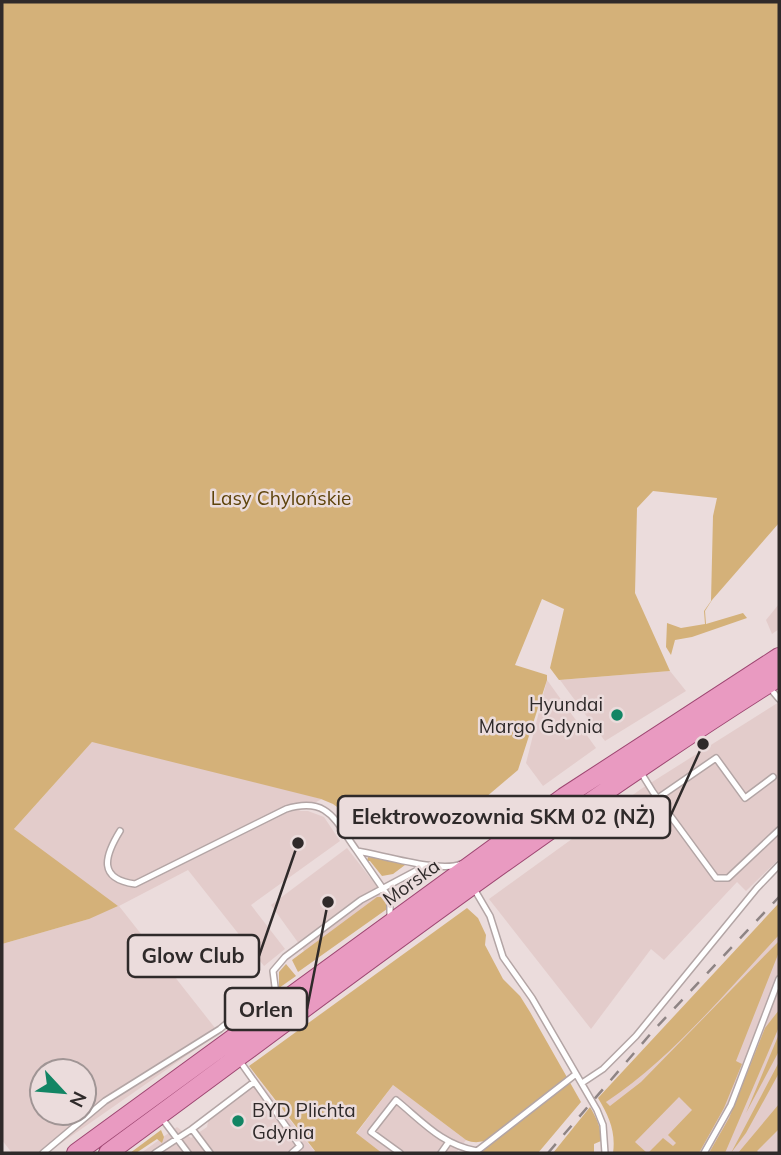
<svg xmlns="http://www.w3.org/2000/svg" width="781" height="1155" viewBox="0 0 781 1155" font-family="Mulish,sans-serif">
<rect width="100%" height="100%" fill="#ebdcdc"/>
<path fill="#e3cccb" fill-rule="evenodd" d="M779,604V629L772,634L766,620Z
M670,671L686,691L605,741L560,680Z
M547,680L596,748L543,786L526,763Z
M779,702V859L746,891L737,882L664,960L651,949L591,1029L489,899L641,789Z
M92,742L137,747L322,799L299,811H308L324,817L340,841L251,905L285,949L264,966L188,870L119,906L219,1033L47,1153H12L2,1140V944L89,919L14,829ZM42,1071H84V1113H42Z
M347,848L386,898L307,955L271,905Z
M779,914V1153H618L623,1119L606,1102Z
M256,1077L315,1152L141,1153L177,1127L191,1138L207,1127L210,1112Z
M393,1085L466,1140L456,1153H382L356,1134Z"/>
<path fill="#d4b179" d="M2,2H779V523L712,600L705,611L706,624L743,613L747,618L692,637L675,640L671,655L666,647L667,623L681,628L705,624L704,611L711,601L713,516L717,498L653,491L637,508L635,593L670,671L559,680L550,668L564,609L542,599L515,665L547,675V680L518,770L439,837L374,834L333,804L321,799L92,742L14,829L118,906L89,919L2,944Z
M368,857L403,862L405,865L393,874L382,876L370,861H367Z
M377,897H382L385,900L387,909L298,972L292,960Z
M779,903V935C725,993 672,1058 606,1102L610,1106L641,1082L779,941V952L736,1061L742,1064L724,1108L699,1153H648L663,1138L673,1146L676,1143L668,1135L692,1110L679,1097L635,1142L647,1153H613C616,1132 609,1116 598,1098Z
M467,908L478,918L486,935L485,945L503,979L520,996L530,1012L581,1102L538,1153H480L505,1132C492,1138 480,1146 466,1140L393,1085L356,1133L382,1153H313L315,1151L249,1066Z
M286,964L296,976L279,988V972Z
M779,1010V1027L725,1153H709L729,1118L765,1028Z
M779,1034V1051L746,1113Z
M779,1062V1073L746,1133L731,1153Z
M779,1104V1129L757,1151L759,1153H738Z
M590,1107C597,1119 601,1127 601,1141L594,1144V1153H553Z
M161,1130L164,1137L162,1143L157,1139L136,1153H130Z"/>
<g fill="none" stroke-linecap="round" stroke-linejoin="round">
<defs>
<path id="service" d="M769,687L779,699
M640,771L653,792L716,878H728L779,830
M658,798L716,758L745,798L773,777
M120,831C104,857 98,879 135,884L286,809C329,796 335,821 357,851C382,855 440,873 461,864
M357,851L390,899V918
M473,887L490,916L503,957L532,998L597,1110L603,1125L605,1153
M277,1002L273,971L285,957L361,900L425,866
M239,1060L300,1146L292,1153
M582,1083L603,1069L636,1036L757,888L779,865
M161,1117L188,1153
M192,1129L254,1082
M43,1153L105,1101L220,1029L239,1013L247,1009L268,1007
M155,1153L192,1129L210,1153
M400,1153L371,1132L396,1100C423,1122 442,1145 477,1151L576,1074
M441,1153L448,1143
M704,1153L731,1105L779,979"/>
<path id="primary" d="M76,1153L564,797L779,657
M108,1153C329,991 547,823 779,677"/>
</defs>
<use href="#service" stroke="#b3a5a5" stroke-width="8"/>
<use href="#primary" stroke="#9e4772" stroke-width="20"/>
<use href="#service" stroke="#fff" stroke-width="5"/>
<use href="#primary" stroke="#e99ac1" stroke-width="18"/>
<path stroke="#8e8484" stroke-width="2.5" stroke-dasharray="12 12" stroke-linecap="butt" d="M548,1153L653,1031L779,897"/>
</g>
<g fill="#128564" stroke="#ebdcdc" stroke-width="2.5">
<circle cx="617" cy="715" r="7"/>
<circle cx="238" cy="1121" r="7"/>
</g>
<g text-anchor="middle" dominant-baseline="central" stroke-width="5" stroke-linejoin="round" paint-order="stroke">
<g font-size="19" fill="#5e430b" stroke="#ebdcdc">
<text x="281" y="498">Lasy Chylońskie</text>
</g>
<g font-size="19" fill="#2f2a2a" stroke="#ebdcdc" text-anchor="end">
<text x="603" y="704">Hyundai<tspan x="603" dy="22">Margo Gdynia</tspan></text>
<text x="252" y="1110" text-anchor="start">BYD Plichta<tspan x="252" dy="22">Gdynia</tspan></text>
</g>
<g font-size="19" fill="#2f2a2a" stroke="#ebdcdc">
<text transform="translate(411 882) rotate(-36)">Morska</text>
</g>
</g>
<path fill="none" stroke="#2f2a2a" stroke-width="2.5" d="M703 744L670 817M298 843L259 956M328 902L307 1009"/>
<g fill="#2f2a2a" stroke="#ebdcdc" stroke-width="2.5">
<circle cx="703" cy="744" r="7"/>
<circle cx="298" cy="843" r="7"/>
<circle cx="328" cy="902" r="7"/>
</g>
<g fill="#ebdcdc" stroke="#2f2a2a" stroke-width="2.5">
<rect x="338" y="796" width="332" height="42" rx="7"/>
<rect x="128" y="935" width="131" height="42" rx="7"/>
<rect x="225" y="988" width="82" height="42" rx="7"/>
</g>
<g font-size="21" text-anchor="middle" font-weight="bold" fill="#2f2a2a">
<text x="504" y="824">Elektrowozownia SKM 02 (NŻ)</text>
<text x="193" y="963">Glow Club</text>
<text x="266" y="1017">Orlen</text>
</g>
<rect width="781" height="1155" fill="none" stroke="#2f2a2a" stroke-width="7"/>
<g transform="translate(63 1092) rotate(116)"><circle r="33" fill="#ebdcdc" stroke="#a09595" stroke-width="2"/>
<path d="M0-5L12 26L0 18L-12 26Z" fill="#128564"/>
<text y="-10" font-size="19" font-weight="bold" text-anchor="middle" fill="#2f2a2a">N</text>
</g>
</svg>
